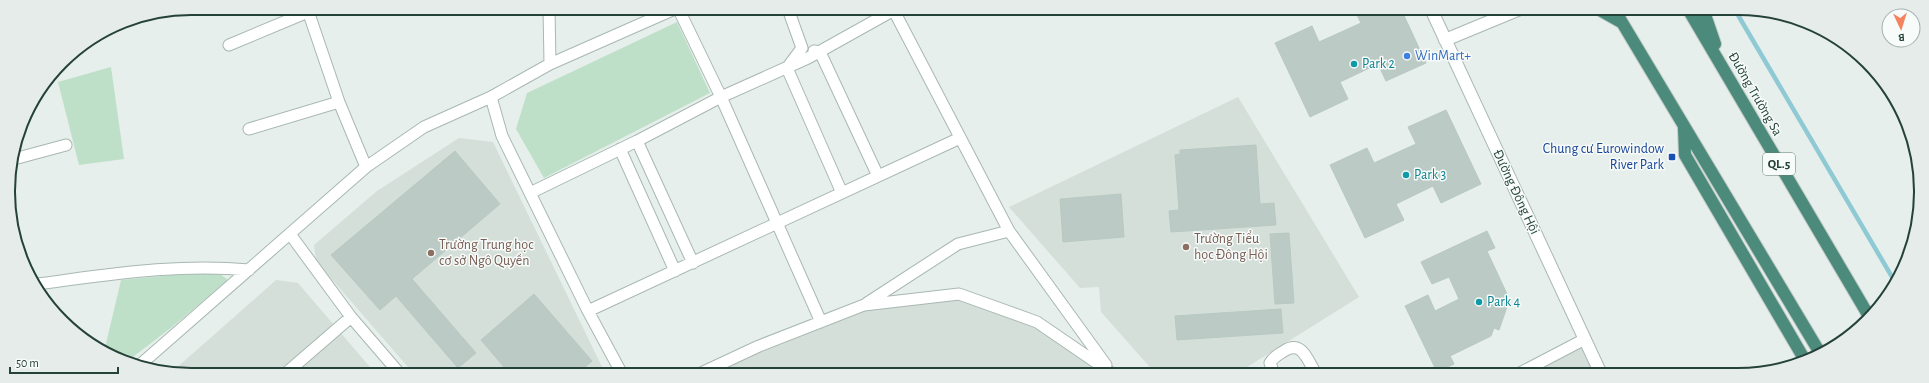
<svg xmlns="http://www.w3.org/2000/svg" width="1929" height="383" viewBox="0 0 1929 383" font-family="'Alegreya Sans',sans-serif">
<rect width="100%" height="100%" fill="#e6efeb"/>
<path fill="#d4dfda" d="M1238,97L1359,297L1236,374H1156L1101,312L1099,287L1080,288L1009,207Z
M459,138L493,142L604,371L603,374H414L316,261L314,245L377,191Z
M276,280L298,283L376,374L173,373L174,370Z
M959,294L1037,322L1113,374H699L864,305Z
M1585,339L1601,374H1523Z"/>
<path fill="#bfe0c8" d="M677,22L710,93L544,178L516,129L527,93Z
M111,67L124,159L79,165L58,82Z
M194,273L220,274L228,280L172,327L129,360L104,352L121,280Z"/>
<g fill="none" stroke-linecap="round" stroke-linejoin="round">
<path stroke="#8ec9d4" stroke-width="4.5" d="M1735,10L1895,282"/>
</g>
<path fill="#bbcac4" stroke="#b8c9c2" d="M1354,9H1401L1426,63L1386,81L1378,64L1340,82L1348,99L1310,117L1275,43L1312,26L1319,42L1361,23Z
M1446,110L1481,184L1441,203L1433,186L1396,204L1404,220L1365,238L1330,165L1367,148L1374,163L1416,144L1408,127Z
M1256,145L1260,204L1274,203L1276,225L1171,232L1169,211L1179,210L1175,155L1180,154V150Z
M455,151L500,204L412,279L476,353L458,368L396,296L380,310L331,255Z
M1121,194L1124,237L1063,242L1060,199Z
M1487,231L1495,248L1487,251L1507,294L1504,302L1508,304L1499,330L1494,328L1491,336L1450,356L1454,364L1437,372L1405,306L1428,295L1435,311L1459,299L1449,277L1432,284L1421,262Z
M1289,233L1294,303L1275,304L1270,234Z
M534,294L592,361L577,374H510L481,340Z
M1281,309L1283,333L1177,340L1175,316Z"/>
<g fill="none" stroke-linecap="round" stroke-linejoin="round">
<defs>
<path id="minor" d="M307,8L339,102L366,167
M549,8L550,64
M678,8L721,97L821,322
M788,9L802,48
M893,9L1009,231
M229,45L308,12
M802,48L787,68L842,193
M814,51L820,52L878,176
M491,97L502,136L588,311L622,374
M249,129L339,102
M637,141L693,263
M620,149L675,271
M14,159L66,145
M530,193L637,141L721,97L808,58L894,10
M290,234L351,317L400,374
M37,284C107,275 178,263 249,270
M867,303L958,244L1009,231L1106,365
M588,311L960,138
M141,364L366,167L424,127L491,97L550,64L677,8
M285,374L351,317
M699,374L759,346L864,305L959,294L1037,322L1113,374
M1274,374L1270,363C1273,357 1278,355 1284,351C1302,339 1308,361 1316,374
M1518,374L1585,339"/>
<path id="tertiary" d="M1431,9L1601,374
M1445,40L1520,9"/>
<path id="trunk" d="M1598,9L1621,22
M1614,9L1820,353
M1688,9L1870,318
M1703,9L1715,44
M1684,128L1685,155L1806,362"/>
</defs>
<use href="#minor" stroke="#a8b8b2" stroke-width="13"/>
<use href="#tertiary" stroke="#a8b8b2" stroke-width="14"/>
<use href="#trunk" stroke="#c2cac8" stroke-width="14"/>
<use href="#minor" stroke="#fff" stroke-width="11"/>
<use href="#tertiary" stroke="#fff" stroke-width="12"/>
<use href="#trunk" stroke="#4c8a7c" stroke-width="12"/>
</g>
<circle fill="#3f7fe0" stroke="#f7fbf9" stroke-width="1.5" cx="1407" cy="56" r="4"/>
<g fill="#0f9aa8" stroke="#f7fbf9" stroke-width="1.5">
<circle cx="1354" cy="64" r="4"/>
<circle cx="1406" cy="175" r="4"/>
<circle cx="1479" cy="302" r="4"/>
</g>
<rect fill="#1a4fb4" stroke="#f7fbf9" stroke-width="1.5" x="1668" y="153" width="8" height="8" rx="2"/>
<g fill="#8d6e63" stroke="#f7fbf9" stroke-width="1.5">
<circle cx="1186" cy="247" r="4"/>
<circle cx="431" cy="253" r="4"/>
</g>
<g text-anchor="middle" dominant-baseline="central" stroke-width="3" stroke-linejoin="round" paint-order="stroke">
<rect fill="#f7fbf9" stroke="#637a73" stroke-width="1" x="1763" y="153" width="32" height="22" rx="3"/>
<g font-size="13" font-weight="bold" fill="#24423a">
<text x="1779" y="164">QL.5</text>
</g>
<g font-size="14" fill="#366cbe" stroke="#f7fbf9" text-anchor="start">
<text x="1415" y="56">WinMart+</text>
</g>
<g font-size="14" fill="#0d838f" stroke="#f7fbf9" text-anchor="start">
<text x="1362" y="64">Park 2</text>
<text x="1414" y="175">Park 3</text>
<text x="1487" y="302">Park 4</text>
</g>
<g font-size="14" fill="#24423a" stroke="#f7fbf9">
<text transform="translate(1755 94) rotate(60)">Đường Trường Sa</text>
<text transform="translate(1516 192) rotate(65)">Đường Đông Hội</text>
</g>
<g font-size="14" fill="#164399" stroke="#f7fbf9" text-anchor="end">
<text x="1664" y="149">Chung cư Eurowindow<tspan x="1664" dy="16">River Park</tspan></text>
</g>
<g font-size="14" fill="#785e54" stroke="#f7fbf9" text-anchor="start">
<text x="1194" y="239">Trường Tiểu<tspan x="1194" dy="16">học Đông Hội</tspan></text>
<text x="439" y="245">Trường Trung học<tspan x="439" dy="16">cơ sở Ngô Quyền</tspan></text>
</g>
</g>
<path d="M0 0H1929V383H0ZM191 15H1738A176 176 0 0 1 1914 191V192A176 176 0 0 1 1738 368H191A176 176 0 0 1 15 192V191A176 176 0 0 1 191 15Z" fill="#e6ecea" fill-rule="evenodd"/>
<path fill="none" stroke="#24423a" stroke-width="2" d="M191 15H1738A176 176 0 0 1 1914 191V192A176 176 0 0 1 1738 368H191A176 176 0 0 1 15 192V191A176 176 0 0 1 191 15Z"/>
<g transform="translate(1901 28) rotate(176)"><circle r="19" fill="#f7fbf9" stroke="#a3b1ad"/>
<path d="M0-3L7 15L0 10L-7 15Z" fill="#f4845f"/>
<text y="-6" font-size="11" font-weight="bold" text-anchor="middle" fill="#24423a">B</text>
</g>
<path d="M10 367v6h108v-6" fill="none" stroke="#24423a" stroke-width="2"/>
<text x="16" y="367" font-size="12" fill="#24423a" stroke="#f7fbf9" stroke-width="3" paint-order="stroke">50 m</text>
</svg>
